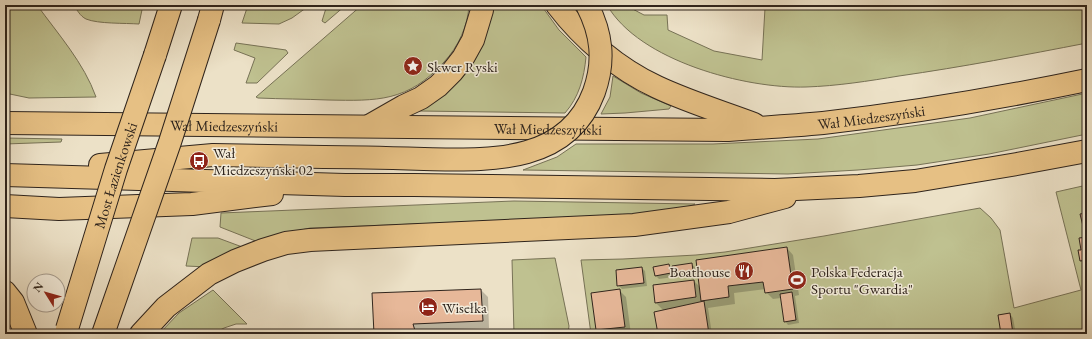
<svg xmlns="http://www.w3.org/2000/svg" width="1092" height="339" viewBox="0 0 1092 339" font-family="'EB Garamond',serif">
<rect width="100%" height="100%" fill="#ece1c7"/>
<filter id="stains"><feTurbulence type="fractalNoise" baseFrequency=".005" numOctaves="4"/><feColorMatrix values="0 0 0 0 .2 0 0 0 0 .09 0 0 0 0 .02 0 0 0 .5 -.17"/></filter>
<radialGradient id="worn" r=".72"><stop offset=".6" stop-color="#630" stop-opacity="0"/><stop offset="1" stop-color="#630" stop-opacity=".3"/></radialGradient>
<path fill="#bfc190" stroke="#777256" d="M5,5H37C58,34 84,63 96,97L29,98L5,93Z
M74,5H143L139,24C125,23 98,24 86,19C80,16 77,10 74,5Z
M248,5H310L292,18L279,24L242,23Z
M327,5H346L325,23L322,21Z
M362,5H469C468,26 458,47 444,62C408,102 377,101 328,100C304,99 281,99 258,98L256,97Z
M493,5H541L559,30L586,57C584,78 579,97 565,113L419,111C465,85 484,57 493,5Z
M607,5H625L644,15H667L668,30L714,51L762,60L765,8L803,5H1087V43C1025,55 962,67 899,76C869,81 837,86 806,87C746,89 639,61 607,5Z
M236,43L286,50L288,53L257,83H246L255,58L234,50Z
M613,76L641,93L671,106L669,109L625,113L601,114L610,97Z
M1087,93V134L989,154L917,165L858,170L788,174L523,170L557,157L576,144H713L818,139L970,118Z
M5,138L62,139L61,142L5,144Z
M1087,185V334H591L581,260L623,259L696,255L725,252L824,236L980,208L991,218L1000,230L1014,308L1081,290L1056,192Z
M514,201L695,204L691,206L622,216L310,228L279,235L258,242L220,227L221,213Z
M192,238H218L245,248L208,267L186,266Z
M555,258L569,326L568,334H514L512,260Z
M213,290L247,324H236L224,328L213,334H159L179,313Z"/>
<path fill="#0003" d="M1087,238V264H1085L1081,261Z
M787,248L793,255L799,295L795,296L799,323L788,325L785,321L781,298L773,299L766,292V289L734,293L735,304L708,308L712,334H659L664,311L656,303L694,281L701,288Z
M691,264L695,267L696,274L677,277L673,272L674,277L659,279L655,275L669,265L674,270Z
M642,268L645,271L647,286L622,289L618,285Z
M481,290L488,297L489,328L419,330L420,334H375Z
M619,290L626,297L631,334H601L597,330L592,294Z
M1010,314L1013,318L1016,334H1002Z"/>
<path fill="#e7b899" stroke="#2f241c" d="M1087,213V225L1083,226L1080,214Z
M1087,237V260L1080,261L1078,250H1081L1079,238Z
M787,247L793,289L765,293L763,282L728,286L729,297L701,301L696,260Z
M692,263L693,271L673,274L672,266Z
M669,264L671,273L655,276L653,267Z
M642,267L644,283L617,286L616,270Z
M694,280L696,297L655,303L653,285Z
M481,289L483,321L413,324L416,334H374L372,293Z
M620,289L625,327L596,330L591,293Z
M792,292L796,320L784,322L780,294Z
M704,301L709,334H658L654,312Z
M1010,313L1013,334H1001L998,315Z"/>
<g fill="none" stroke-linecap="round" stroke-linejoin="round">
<defs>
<g id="major">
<path d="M557,5C583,39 618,69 657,87C689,102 722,112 754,124"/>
<path d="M209,20L213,5"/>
<path d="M155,55L171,5"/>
<path id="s1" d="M5,123L726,130C758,128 791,126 823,123C912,113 1000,98 1087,80"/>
<path d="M369,126L404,106L421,98L438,86L452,72L463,58L473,40L482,10V5"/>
<path d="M100,165L213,155L324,157"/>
<path d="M5,175L345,185H414L775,190L859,186L915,181L1017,164L1087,151"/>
<path d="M5,206L59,209L192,204L272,194"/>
<path d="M5,292L13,302L26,334"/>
<path d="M141,334L166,307L209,274L235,261L263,250L286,243L310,240L634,225L729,212L785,197"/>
</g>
</defs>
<use href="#major" stroke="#2f241c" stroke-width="24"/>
<use href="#major" stroke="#e6c084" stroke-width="22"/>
<defs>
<g id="major-bridge">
<path d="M324,157C358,157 391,158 424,159C487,160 567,165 594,92C605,61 602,34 587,5"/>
<path id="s2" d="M67,329L116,169L155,55"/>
<path d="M103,334L170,142L209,20"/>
</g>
</defs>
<use href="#major-bridge" stroke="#2f241c" stroke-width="24" stroke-linecap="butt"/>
<use href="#major-bridge" stroke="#e6c084" stroke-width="22"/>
</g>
<defs>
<symbol id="sight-disc" viewBox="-11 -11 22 22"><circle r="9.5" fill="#8f2418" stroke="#f3ecdb"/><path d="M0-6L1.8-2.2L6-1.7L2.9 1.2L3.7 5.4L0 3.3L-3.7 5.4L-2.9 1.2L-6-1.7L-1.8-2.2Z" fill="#fff"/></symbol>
<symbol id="bus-disc" viewBox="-11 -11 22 22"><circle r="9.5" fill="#8f2418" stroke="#f3ecdb"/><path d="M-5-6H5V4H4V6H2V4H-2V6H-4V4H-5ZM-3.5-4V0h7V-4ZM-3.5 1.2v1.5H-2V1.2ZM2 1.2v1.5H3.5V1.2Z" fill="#fff"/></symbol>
<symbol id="restaurant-disc" viewBox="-11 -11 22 22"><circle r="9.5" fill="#8f2418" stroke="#f3ecdb"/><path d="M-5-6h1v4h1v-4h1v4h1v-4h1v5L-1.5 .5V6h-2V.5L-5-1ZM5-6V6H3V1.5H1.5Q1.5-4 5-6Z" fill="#fff"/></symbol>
<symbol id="stadium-disc" viewBox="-11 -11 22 22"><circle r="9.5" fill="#8f2418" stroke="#f3ecdb"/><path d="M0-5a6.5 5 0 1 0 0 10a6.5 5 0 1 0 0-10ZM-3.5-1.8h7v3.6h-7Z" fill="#fff"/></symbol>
<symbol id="hotel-disc" viewBox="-11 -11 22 22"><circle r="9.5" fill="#8f2418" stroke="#f3ecdb"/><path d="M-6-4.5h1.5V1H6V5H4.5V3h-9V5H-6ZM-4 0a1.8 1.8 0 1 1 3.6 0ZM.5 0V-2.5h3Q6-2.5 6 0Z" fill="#fff"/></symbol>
</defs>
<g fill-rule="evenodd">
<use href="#sight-disc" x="402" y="55" width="22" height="22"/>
<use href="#bus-disc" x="188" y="150" width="22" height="22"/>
<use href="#restaurant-disc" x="733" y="260" width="22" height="22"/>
<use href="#stadium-disc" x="786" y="269" width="22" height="22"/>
<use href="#hotel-disc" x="417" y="296" width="22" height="22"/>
</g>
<g text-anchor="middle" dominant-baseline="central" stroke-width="3" stroke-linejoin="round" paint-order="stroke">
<g font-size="15" fill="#2f241c" stroke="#f3ecdb" text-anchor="start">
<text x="427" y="66">Skwer Ryski</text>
<text x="213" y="152">Wał<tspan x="213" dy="17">Miedzeszyński 02</tspan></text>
<text x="730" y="271" text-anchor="end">Boathouse</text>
<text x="811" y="271">Polska Federacja<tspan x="811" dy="17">Sportu "Gwardia"</tspan></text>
<text x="442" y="307">Wisełka</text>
</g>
<g font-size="15" fill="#2f241c" stroke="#f3ecdb">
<text stroke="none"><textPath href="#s1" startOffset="867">Wał Miedzeszyński</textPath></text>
<text stroke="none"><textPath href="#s1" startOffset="219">Wał Miedzeszyński</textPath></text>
<text stroke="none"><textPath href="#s1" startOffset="543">Wał Miedzeszyński</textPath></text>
<text stroke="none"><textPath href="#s2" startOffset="161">Most Łazienkowski</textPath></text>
</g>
</g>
<rect width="1092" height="339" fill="none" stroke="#ece1c7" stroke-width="20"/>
<rect x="6" y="6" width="1080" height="327" fill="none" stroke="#2f241c" stroke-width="2"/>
<rect x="10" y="10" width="1072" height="319" fill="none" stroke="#2f241c"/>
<g transform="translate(46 293) rotate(307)"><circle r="19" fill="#f3ecdb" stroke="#a59c8f"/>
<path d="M0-3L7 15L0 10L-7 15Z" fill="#8f2418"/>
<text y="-6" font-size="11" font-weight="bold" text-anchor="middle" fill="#2f241c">N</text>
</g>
<rect width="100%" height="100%" filter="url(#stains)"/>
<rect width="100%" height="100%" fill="url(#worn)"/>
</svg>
